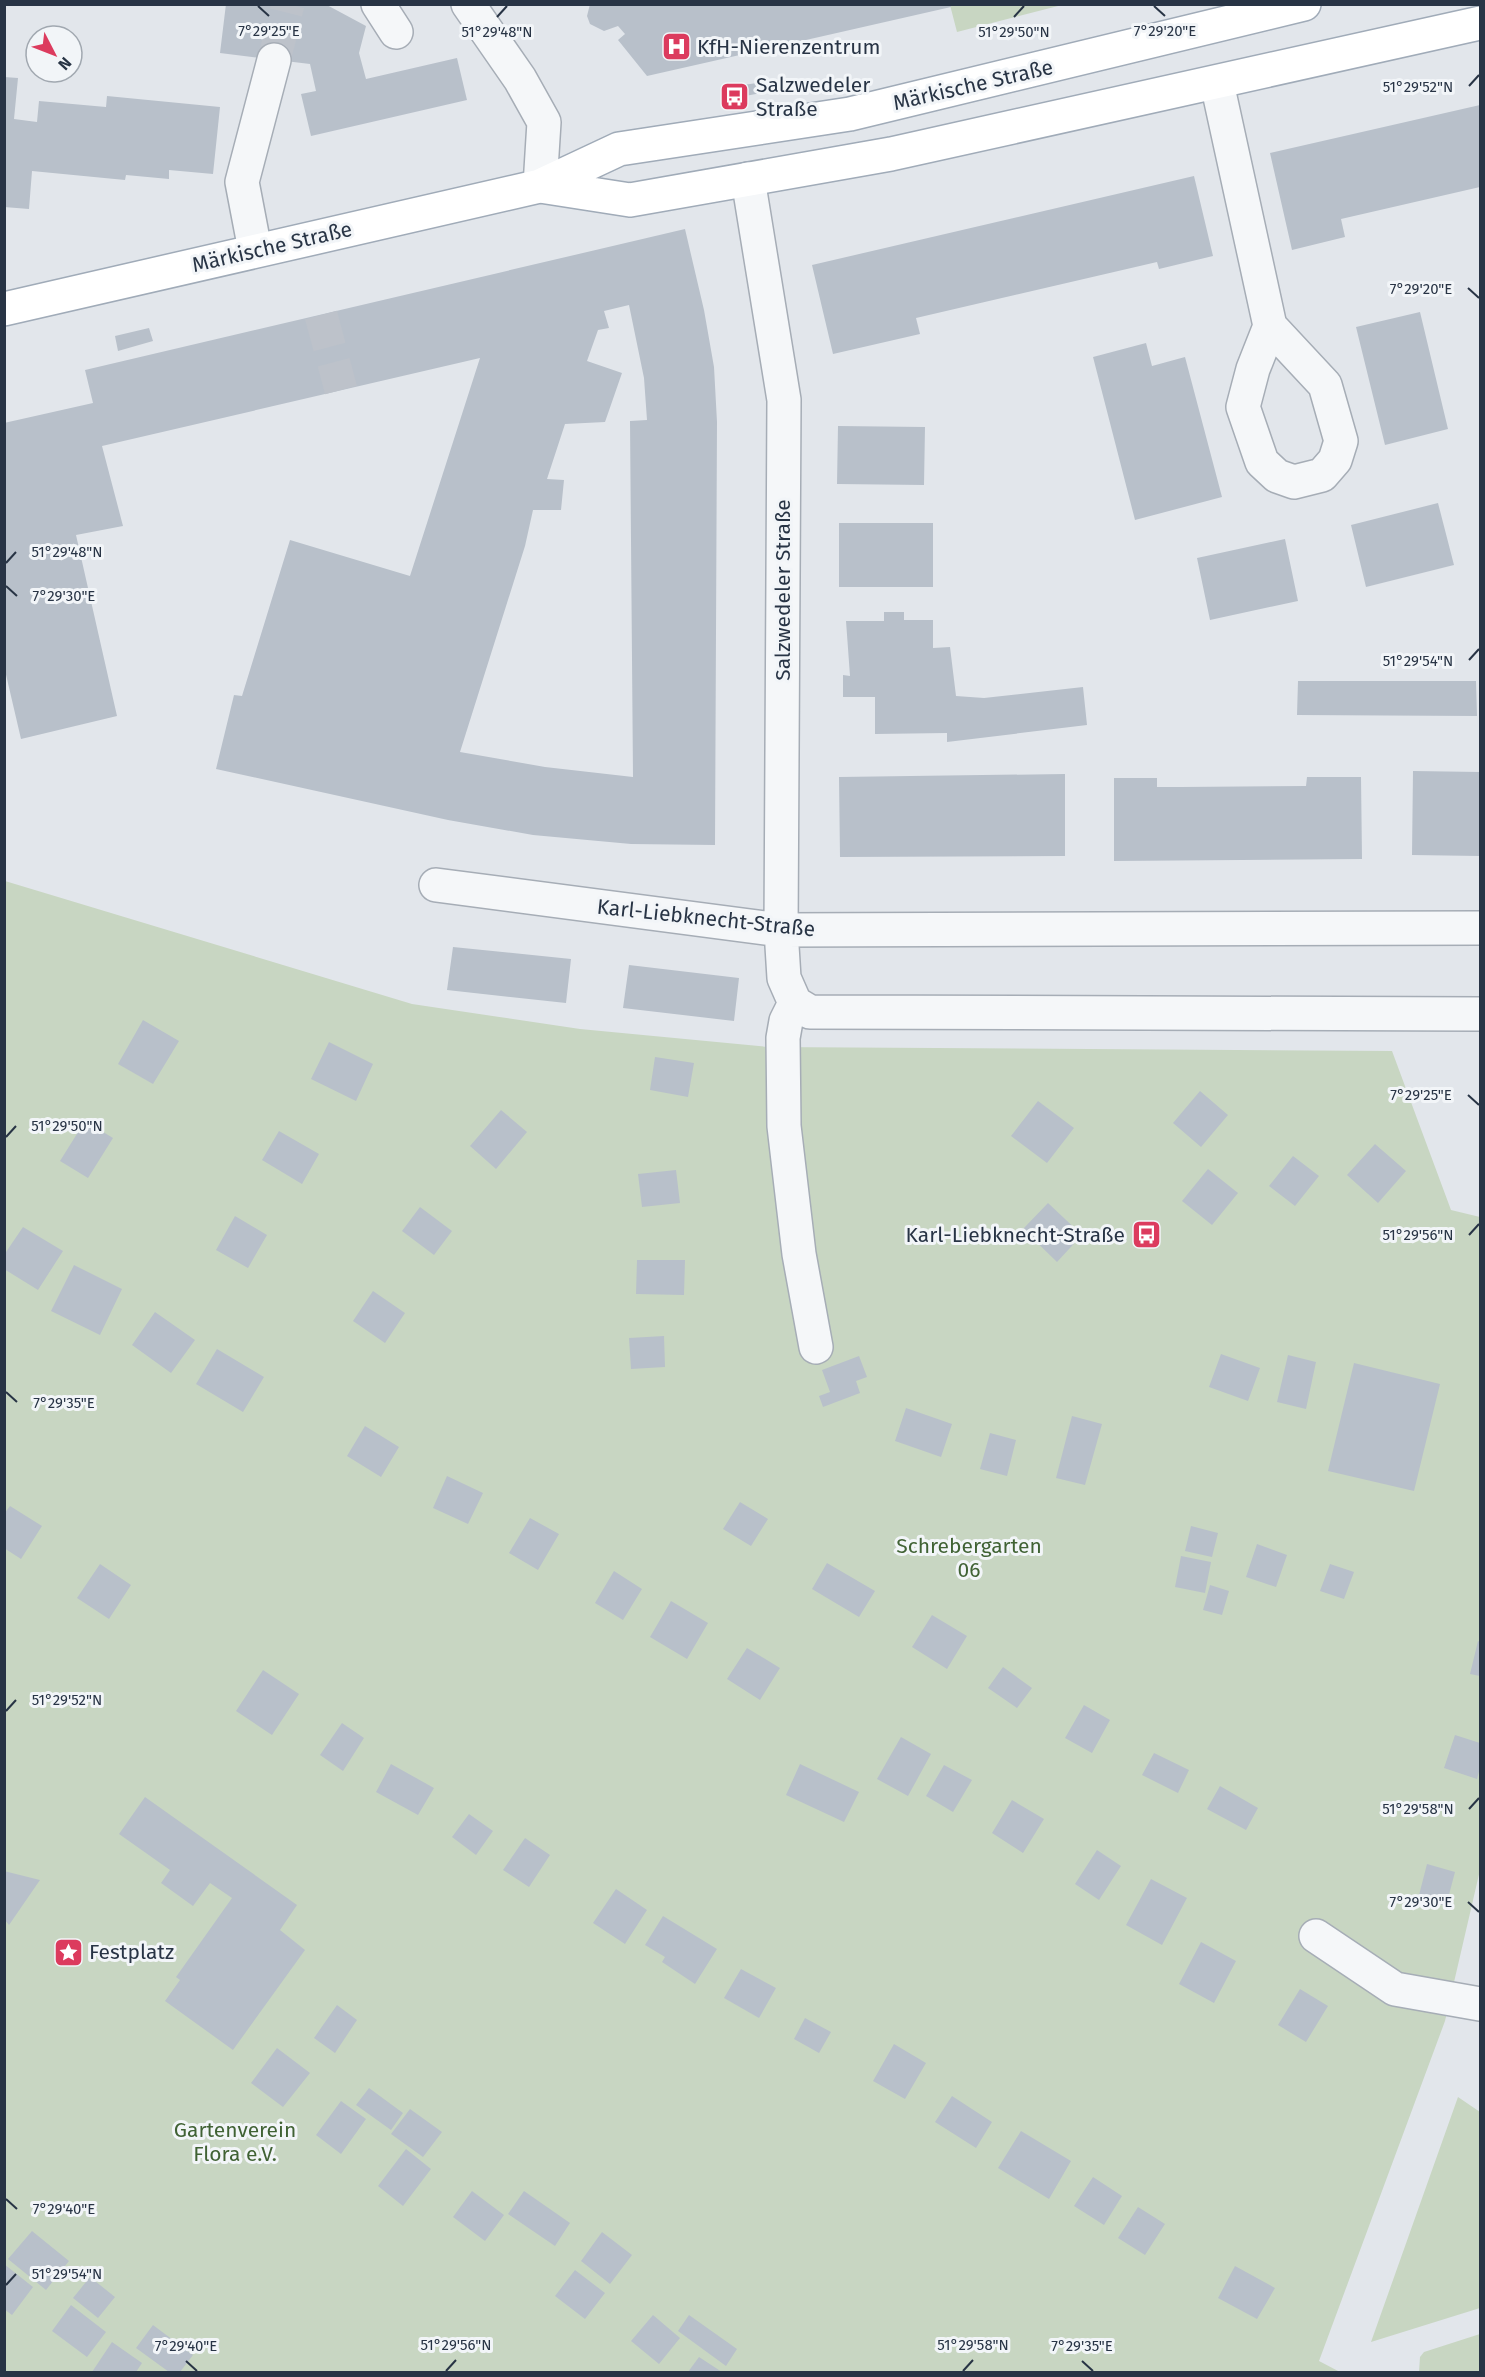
<svg xmlns="http://www.w3.org/2000/svg" width="1485" height="2377" viewBox="0 0 1485 2377" font-family="'Fira Sans',sans-serif">
<rect width="100%" height="100%" fill="#e2e6eb"/>
<path fill="#c8d6c2" d="M950,5V4L1062,5L957,32Z
M5,881L412,1004L580,1029L768,1047L1392,1051L1451,1210L1480,1217V1870L1445,2021L1319,2361L1340,2372H5Z
M1458,2097L1480,2112V2308L1371,2342Z
M1480,2334V2372H1419L1420,2357L1424,2352Z"/>
<path fill="#b8c0ca" fill-rule="evenodd" d="M226,4H325L366,26L359,53L366,79L457,58L467,100L311,136L301,94L316,91L310,64L220,53Z
M590,4H950L951,7L647,76L618,40L625,34L618,26L604,31L590,24L587,16Z
M4,77L18,78L14,119L37,122L39,101L106,107L107,96L220,107L213,174L169,170V179L126,175L125,180L32,171L29,209L4,207Z
M770,81L772,91L745,96L743,85Z
M1480,105V187L1341,219L1345,237L1292,250L1270,153Z
M1194,176L1213,256L1159,269L1157,262L916,318L920,334L833,354L812,265Z
M685,229L704,310L714,367L717,422L715,845L631,844L533,835L448,820L216,769L234,695L242,696L290,540L410,576L480,358L102,446L123,526L76,535L117,716L21,739L4,666V423L93,403L85,370ZM629,305L644,378L647,420L630,421L633,777L545,767L460,752L525,546L533,510H561L564,480L547,479L565,424L605,422L622,373L587,361L598,330L609,328L604,311Z
M1420,312L1448,429L1385,445L1356,327Z
M149,328L153,341L118,351L115,336Z
M1146,343L1152,366L1185,357L1222,497L1135,520L1093,357Z
M838,426L925,427L924,485L837,484Z
M1438,503L1454,565L1366,587L1351,525Z
M839,523H933V587H839Z
M1285,539L1298,601L1210,620L1197,558Z
M884,612H904V620H933V648L950,647L956,696L984,698L1083,687L1087,725L947,742V733L875,734V697H843V675L850,676L846,621H884Z
M1298,681H1476L1477,716L1297,715Z
M1413,771L1480,772V856L1412,855Z
M1065,774V856L840,857L839,777Z
M1307,777H1361L1362,859L1114,861V778H1157V787H1181L1306,786Z
M453,947L571,959L566,1003L447,990Z
M629,965L739,978L734,1021L623,1008Z
M143,1020L179,1041L153,1084L118,1064Z
M329,1042L373,1064L356,1101L311,1079Z
M655,1057L694,1063L688,1097L650,1090Z
M1200,1091L1228,1115L1201,1147L1173,1123Z
M1038,1101L1074,1128L1047,1163L1011,1136Z
M501,1110L527,1132L496,1169L470,1146Z
M85,1121L113,1138L88,1178L60,1161Z
M279,1131L319,1154L302,1184L262,1160Z
M1375,1144L1406,1171L1378,1203L1347,1175Z
M1293,1156L1319,1176L1295,1206L1269,1186Z
M1208,1169L1238,1193L1212,1225L1182,1201Z
M676,1170L680,1203L642,1207L638,1174Z
M1048,1203L1082,1235L1057,1262L1023,1229Z
M420,1207L452,1231L434,1255L402,1231Z
M235,1216L267,1235L248,1268L216,1250Z
M23,1227L63,1251L38,1290L4,1269V1255Z
M637,1260H685L684,1295L636,1294Z
M74,1265L122,1289L100,1335L51,1311Z
M373,1291L405,1313L385,1343L353,1321Z
M155,1312L195,1340L171,1373L132,1345Z
M664,1336L665,1367L631,1369L629,1338Z
M217,1349L264,1377L243,1412L196,1384Z
M1221,1354L1260,1368L1248,1401L1209,1387Z
M1288,1355L1316,1362L1306,1409L1277,1402Z
M859,1356L867,1377L856,1381L860,1393L823,1407L819,1396L830,1392L822,1370Z
M1354,1363L1440,1384L1414,1491L1328,1471Z
M906,1408L952,1424L941,1457L895,1441Z
M1072,1416L1102,1424L1085,1485L1056,1478Z
M365,1426L399,1447L381,1477L347,1456Z
M990,1433L1016,1440L1007,1476L980,1469Z
M447,1476L483,1493L468,1524L433,1508Z
M740,1502L768,1519L751,1546L723,1529Z
M10,1506L42,1526L21,1559L4,1548V1514Z
M530,1518L559,1534L538,1570L509,1553Z
M1191,1526L1218,1533L1212,1557L1185,1551Z
M1257,1544L1287,1555L1276,1587L1246,1577Z
M1181,1556L1211,1562L1205,1593L1175,1587Z
M827,1563L875,1591L859,1617L812,1589Z
M100,1564L131,1585L109,1619L77,1598Z
M1330,1564L1354,1572L1344,1599L1320,1591Z
M614,1571L642,1589L623,1620L595,1603Z
M1210,1585L1229,1591L1222,1615L1203,1610Z
M671,1601L708,1623L687,1659L650,1637Z
M932,1615L967,1636L947,1669L912,1647Z
M1478,1641L1480,1642V1676L1470,1674Z
M747,1648L780,1668L760,1700L727,1679Z
M1003,1667L1032,1688L1017,1708L988,1688Z
M263,1670L299,1694L272,1735L236,1711Z
M1084,1705L1110,1720L1092,1753L1065,1738Z
M342,1723L364,1738L343,1771L320,1755Z
M1455,1735L1480,1743V1768L1477,1779L1444,1768Z
M901,1737L931,1754L908,1796L877,1779Z
M1154,1753L1189,1770L1178,1793L1142,1775Z
M391,1764L434,1788L418,1815L376,1792Z
M800,1764L859,1792L844,1822L786,1795Z
M944,1765L972,1780L953,1812L926,1796Z
M1220,1786L1258,1808L1246,1830L1207,1809Z
M145,1797L297,1905L280,1930L305,1950L233,2050L165,2001L180,1980L176,1977L232,1898L210,1883L193,1906L161,1883L170,1870L119,1834Z
M1012,1800L1044,1819L1023,1853L992,1833Z
M469,1814L493,1831L476,1855L452,1837Z
M525,1838L550,1855L529,1887L503,1870Z
M1097,1850L1121,1866L1099,1900L1075,1884Z
M1427,1864L1455,1872L1446,1906L1418,1899Z
M4,1871L40,1880L9,1925L4,1919Z
M1151,1879L1187,1898L1162,1945L1126,1925Z
M616,1889L647,1910L625,1944L593,1923Z
M663,1916L717,1949L695,1984L662,1962L665,1957L645,1945Z
M1201,1942L1236,1961L1214,2003L1179,1984Z
M741,1969L776,1988L759,2018L724,1998Z
M1300,1989L1328,2006L1306,2042L1278,2025Z
M337,2005L357,2020L335,2053L314,2038Z
M805,2018L831,2032L819,2053L794,2039Z
M894,2044L926,2063L905,2099L873,2081Z
M277,2048L310,2073L283,2107L251,2083Z
M369,2088L403,2113L391,2130L356,2105Z
M952,2096L992,2122L976,2148L935,2122Z
M341,2101L366,2119L341,2154L316,2135Z
M410,2109L442,2132L423,2157L391,2134Z
M1021,2131L1071,2161L1049,2199L998,2168Z
M406,2149L431,2169L403,2206L378,2186Z
M1093,2177L1122,2196L1104,2225L1074,2206Z
M472,2191L504,2215L485,2241L453,2217Z
M524,2191L570,2223L555,2246L508,2214Z
M1138,2207L1165,2224L1145,2255L1118,2238Z
M32,2231L69,2261L46,2290L8,2259Z
M602,2232L632,2255L610,2284L581,2261Z
M4,2264L33,2287L12,2315L4,2309Z
M1235,2266L1275,2288L1257,2319L1218,2298Z
M575,2270L605,2293L585,2319L555,2296Z
M90,2277L115,2297L98,2318L73,2298Z
M71,2305L106,2332L87,2357L52,2331Z
M653,2315L680,2338L659,2364L631,2341Z
M689,2315L737,2349L726,2366L678,2331Z
M153,2325L193,2355L180,2372H169L136,2348Z
M112,2342L142,2363L136,2372H92Z
M699,2357L722,2372H688Z"/>
<g fill="none" stroke-linecap="round" stroke-linejoin="round">
<path stroke="#bdc2ca" stroke-width="33" stroke-dasharray="33 16" stroke-linecap="butt" d="M274,60L288,4
M321,315L341,390"/>
<defs>
<path id="minor" d="M378,4L396,32
M468,4L520,79L544,122L540,186
M1217,83L1270,326L1325,385L1341,441L1335,460L1322,475L1294,482L1277,476L1262,462L1243,407L1253,369L1270,326
M748,179L784,400L781,930L784,978L795,1003
M255,250L242,182L274,60
M436,885L781,930L1480,928
M795,1003L810,1012L1480,1014
M795,1003L786,1021L783,1038L784,1126L799,1254L816,1347
M1316,1936L1395,1989L1480,2004"/>
<path id="major" d="M540,186L630,200L891,154L1480,23
M4,309L540,186L619,149L850,114L1304,4"/>
</defs>
<use href="#minor" stroke="#a6adb6" stroke-width="36"/>
<use href="#major" stroke="#a0abb8" stroke-width="36"/>
<use href="#minor" stroke="#f5f7f9" stroke-width="33"/>
<use href="#major" stroke="#fff" stroke-width="33"/>
</g>
<path fill="none" stroke="#283445" stroke-width="2" d="M258,6L269,16M1154,6L1165,16M497,17L507,6M1014,17L1024,6M1469,86L1479,75M1468,288L1479,298M6,563L16,552M6,586L17,596M1469,660L1479,649M1468,1095L1479,1105M6,1137L16,1126M1469,1235L1479,1224M6,1392L17,1402M6,1711L16,1700M1469,1809L1479,1798M1468,1902L1479,1912M6,2199L17,2209M6,2285L16,2274M186,2361L197,2371M1082,2361L1093,2371M446,2371L456,2360M963,2371L973,2360"/>
<defs>
<symbol id="hospital-square" viewBox="-11 -11 22 22"><rect x="-9" y="-9" width="18" height="18" rx="4" fill="#dc3b5e" stroke="#f2f5f8"/><path d="M-5-5h3v3.5h4V-5h3V5h-3V1.5h-4V5h-3Z" fill="#fff"/></symbol>
<symbol id="bus-square" viewBox="-11 -11 22 22"><rect x="-9" y="-9" width="18" height="18" rx="4" fill="#dc3b5e" stroke="#f2f5f8"/><path d="M-5-6H5V4H4V6H2V4H-2V6H-4V4H-5ZM-3.5-4V0h7V-4ZM-3.5 1.2v1.5H-2V1.2ZM2 1.2v1.5H3.5V1.2Z" fill="#fff"/></symbol>
<symbol id="sight-square" viewBox="-11 -11 22 22"><rect x="-9" y="-9" width="18" height="18" rx="4" fill="#dc3b5e" stroke="#f2f5f8"/><path d="M0-6L1.8-2.2L6-1.7L2.9 1.2L3.7 5.4L0 3.3L-3.7 5.4L-2.9 1.2L-6-1.7L-1.8-2.2Z" fill="#fff"/></symbol>
</defs>
<g fill-rule="evenodd">
<use href="#hospital-square" x="660" y="30" width="33" height="33"/>
<use href="#bus-square" x="718" y="80" width="33" height="33"/>
<use href="#bus-square" x="1130" y="1218" width="33" height="33"/>
<use href="#sight-square" x="52" y="1936" width="33" height="33"/>
</g>
<g text-anchor="middle" dominant-baseline="central" stroke-width="6" stroke-linejoin="round" paint-order="stroke">
<g font-size="21" fill="#283445" stroke="#f2f5f8" text-anchor="start">
<text x="697" y="47">KfH-Nierenzentrum</text>
<text x="756" y="85">Salzwedeler<tspan x="756" dy="24">Straße</tspan></text>
<text x="1125" y="1235" text-anchor="end">Karl-Liebknecht-Straße</text>
<text x="89" y="1952">Festplatz</text>
</g>
<g font-size="21" fill="#283445" stroke="#f2f5f8">
<text transform="translate(973 85) rotate(-13)">Märkische Straße</text>
<text transform="translate(272 247) rotate(-13)">Märkische Straße</text>
<text transform="translate(783 590) rotate(-90)">Salzwedeler Straße</text>
<text transform="translate(706 918) rotate(6)">Karl-Liebknecht-Straße</text>
</g>
<g font-size="21" fill="#406234" stroke="#f2f5f8">
<text x="969" y="1546">Schrebergarten<tspan x="969" dy="24">06</tspan></text>
<text x="235" y="2130">Gartenverein<tspan x="235" dy="24">Flora e.V.</tspan></text>
</g>
</g>
<g font-size="15" text-anchor="middle" fill="#283445" stroke="#f2f5f8" stroke-width="6" stroke-linejoin="round" paint-order="stroke">
<text x="1165" y="36">7°29'20"E</text>
<text x="269" y="36">7°29'25"E</text>
<text x="497" y="37">51°29'48"N</text>
<text x="1014" y="37">51°29'50"N</text>
<text x="1418" y="92">51°29'52"N</text>
<text x="1421" y="294">7°29'20"E</text>
<text x="67" y="557">51°29'48"N</text>
<text x="64" y="601">7°29'30"E</text>
<text x="1418" y="666">51°29'54"N</text>
<text x="1421" y="1100">7°29'25"E</text>
<text x="67" y="1131">51°29'50"N</text>
<text x="1418" y="1240">51°29'56"N</text>
<text x="64" y="1408">7°29'35"E</text>
<text x="67" y="1705">51°29'52"N</text>
<text x="1418" y="1814">51°29'58"N</text>
<text x="1421" y="1907">7°29'30"E</text>
<text x="64" y="2214">7°29'40"E</text>
<text x="67" y="2279">51°29'54"N</text>
<text x="456" y="2350">51°29'56"N</text>
<text x="973" y="2350">51°29'58"N</text>
<text x="186" y="2351">7°29'40"E</text>
<text x="1082" y="2351">7°29'35"E</text>
</g>
<rect width="1485" height="2377" fill="none" stroke="#283445" stroke-width="12"/>
<g transform="translate(54 54) rotate(132)"><circle r="28" fill="#f2f5f8" stroke="#a1a8b0" stroke-width="1.5"/>
<path d="M0-4.5L10 22L0 15L-10 22Z" fill="#dc3b5e"/>
<text y="-9" font-size="16" font-weight="bold" text-anchor="middle" fill="#283445">N</text>
</g>
</svg>
